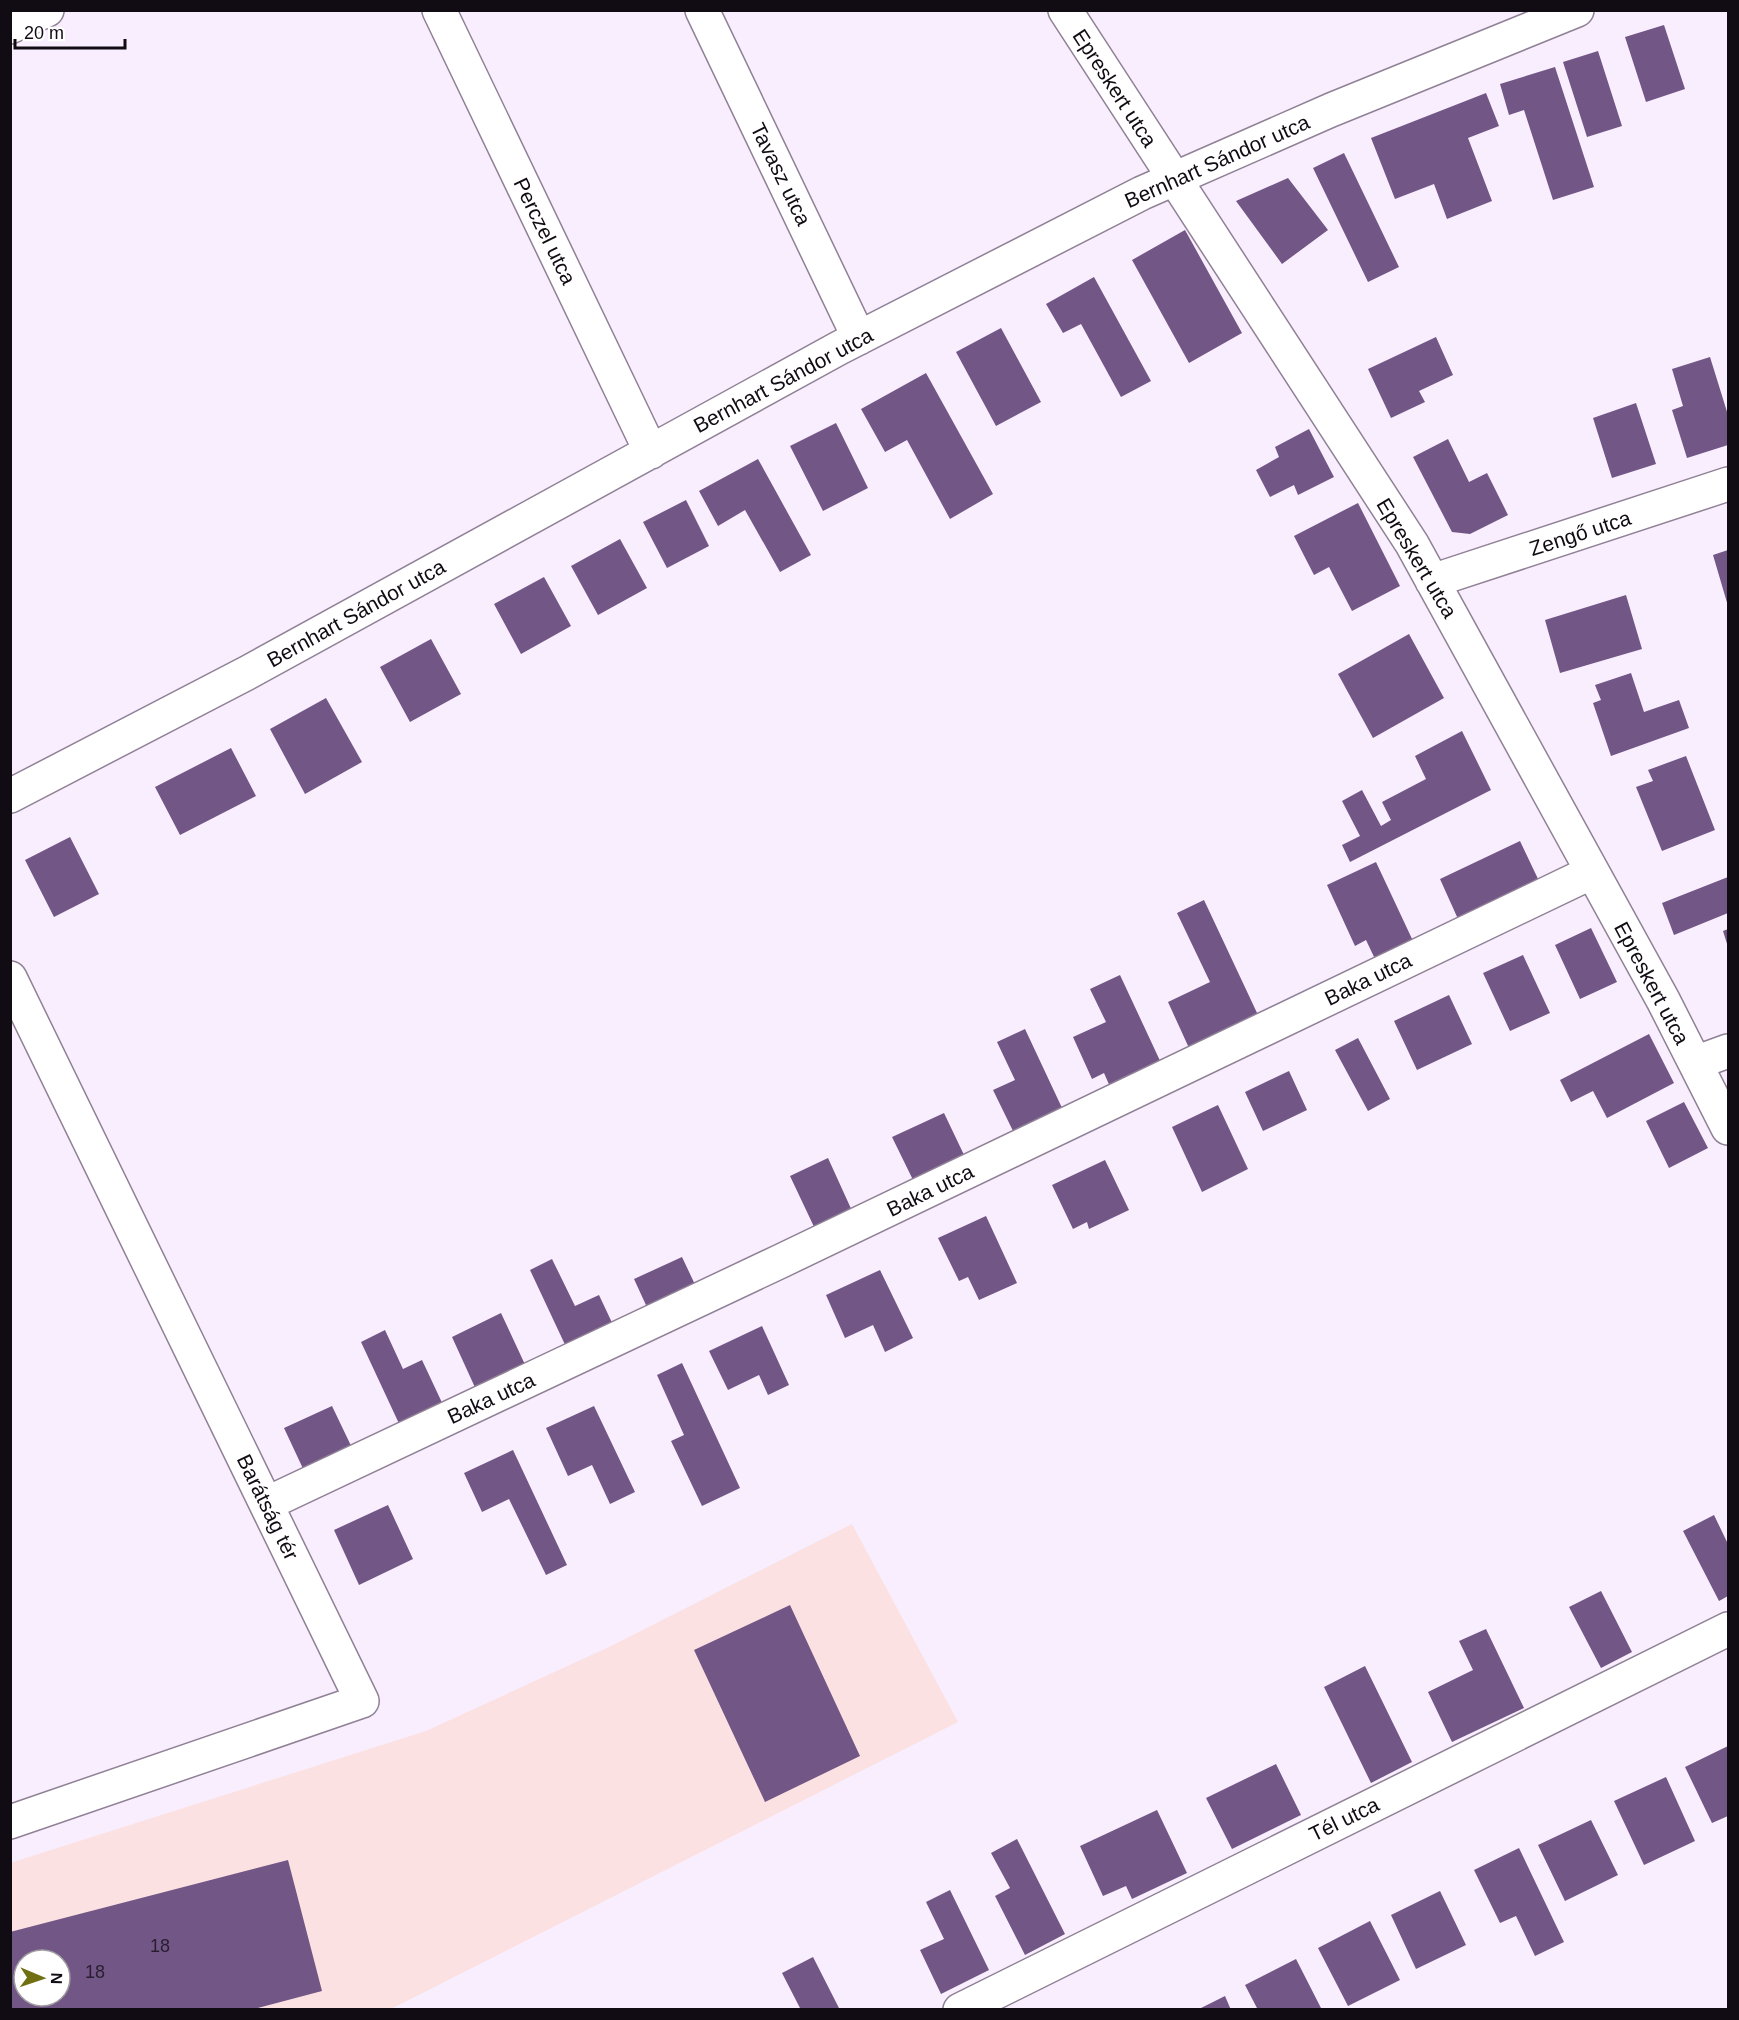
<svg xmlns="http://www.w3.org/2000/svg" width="1739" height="2020" viewBox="0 0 1739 2020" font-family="Helvetica,sans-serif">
<rect width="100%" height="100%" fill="#f8eefd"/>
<path fill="#fce1e2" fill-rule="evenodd" d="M852,1524L958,1722L391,2009H11L10,1863L426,1731L611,1646ZM24,1960H60V1996H24Z"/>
<path fill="#725686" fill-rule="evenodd" d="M1664,25L1685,89L1646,102L1625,37Z
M1598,51L1622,126L1587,137L1563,62Z
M1555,67L1594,187L1553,200L1524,110L1509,115L1500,84Z
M1486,93L1499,126L1468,138L1492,201L1447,219L1434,184L1395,199L1371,138Z
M1344,153L1399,267L1368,282L1313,168Z
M1288,178L1328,230L1282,264L1236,201Z
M1185,230L1242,333L1189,363L1132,260Z
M1094,277L1151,381L1121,397L1081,324L1063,333L1046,304Z
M1001,328L1041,402L996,426L956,352Z
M1436,337L1453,375L1419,391L1425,402L1391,418L1368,369Z
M1710,357L1728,415V445L1687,458L1672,410L1683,406L1672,369Z
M926,373L993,494L950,519L907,440L885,452L861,409Z
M1636,403L1656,464L1612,478L1593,418Z
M836,423L868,488L823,511L790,446Z
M1309,429L1334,477L1298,495L1294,485L1270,497L1256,470L1279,457L1275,447Z
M1448,439L1469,482L1487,473L1508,515L1470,534L1452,532L1413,457Z
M758,459L811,555L780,572L745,510L718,526L699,491Z
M686,500L709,546L667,568L643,522Z
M1358,503L1400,586L1352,611L1329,567L1314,575L1294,536Z
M620,539L647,588L598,615L571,566Z
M1728,550V606L1713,555Z
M544,577L571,626L521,654L494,604Z
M1626,595L1642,649L1560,673L1545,620Z
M1409,634L1444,698L1373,738L1338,674Z
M431,639L461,694L410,722L380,667Z
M1631,673L1644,712L1679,700L1689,728L1611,756L1593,703L1601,700L1595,685Z
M326,698L362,762L305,794L270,729Z
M1462,731L1491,790L1350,862L1342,845L1360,836L1342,801L1362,790L1381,826L1391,820L1382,802L1426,779L1415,756Z
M231,748L256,796L180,835L155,787Z
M1686,756L1715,830L1662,851L1636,787L1653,781L1648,770Z
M70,837L99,894L54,917L25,860Z
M1520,841L1539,881L1458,919L1440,879Z
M1376,862L1413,941L1375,959L1366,940L1355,946L1327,885Z
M1728,877V913L1674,935L1662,903Z
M1204,900L1258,1015L1189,1048L1168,1002L1210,982L1177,913Z
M1591,928L1617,982L1580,999L1555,945Z
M1728,929V947L1723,931Z
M1523,955L1550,1013L1510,1031L1483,973Z
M1120,975L1162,1065L1111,1089L1104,1073L1092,1079L1073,1037L1106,1022L1090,989Z
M1449,995L1472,1044L1417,1070L1394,1021Z
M1025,1029L1063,1110L1014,1133L993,1090L1015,1080L997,1042Z
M1649,1034L1674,1083L1607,1118L1593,1091L1571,1102L1560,1080Z
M1358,1038L1390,1099L1368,1111L1335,1050Z
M1289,1071L1307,1110L1263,1131L1245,1092Z
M1684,1102L1708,1148L1669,1168L1646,1121Z
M1218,1105L1248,1169L1202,1192L1172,1127Z
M944,1113L965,1157L914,1182L892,1137Z
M828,1158L853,1213L816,1231L790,1176Z
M1105,1160L1129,1210L1089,1229L1087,1222L1073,1229L1052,1185Z
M986,1216L1017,1283L979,1300L968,1277L959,1281L938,1238Z
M682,1257L699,1293L651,1316L634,1279Z
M552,1259L575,1306L599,1295L615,1329L568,1351L530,1270Z
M880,1270L913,1338L885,1352L873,1325L845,1338L826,1295Z
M501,1313L528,1371L478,1394L452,1337Z
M762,1326L789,1385L768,1395L759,1375L728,1390L709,1351Z
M385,1330L403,1369L422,1360L445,1409L402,1430L361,1342Z
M682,1363L740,1488L702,1506L671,1441L684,1435L657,1375Z
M332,1406L354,1452L306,1475L284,1428Z
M594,1406L635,1492L610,1504L592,1465L568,1476L546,1428Z
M513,1450L567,1565L546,1575L509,1499L482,1512L464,1473Z
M388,1505L413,1559L359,1585L334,1530Z
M1714,1515L1728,1544V1596L1719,1601L1683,1531Z
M1601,1591L1632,1652L1601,1668L1569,1607Z
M790,1605L860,1756L765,1802L694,1650Z
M1486,1629L1524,1708L1452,1742L1428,1692L1473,1670L1459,1641Z
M1365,1666L1412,1762L1371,1783L1324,1687Z
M1728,1746V1816L1712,1823L1685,1767Z
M1276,1764L1301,1815L1232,1849L1206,1798Z
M1666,1777L1695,1841L1644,1865L1614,1801Z
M1157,1810L1187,1873L1132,1899L1126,1886L1103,1896L1080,1846Z
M1591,1820L1618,1875L1565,1901L1538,1845Z
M1017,1839L1065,1934L1025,1955L995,1896L1010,1888L991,1853Z
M1519,1848L1564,1942L1535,1956L1516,1916L1500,1923L1474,1870Z
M288,1860L322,1991L250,2010H10V1932ZM24,1960H60V1996H24Z
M950,1890L989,1970L941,1994L920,1950L944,1939L926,1902Z
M1440,1891L1466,1945L1416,1969L1391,1915Z
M1370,1921L1400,1980L1348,2006L1318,1948Z
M813,1957L840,2010H801L782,1973Z
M1296,1959L1322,2010H1258L1245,1985Z
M1225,1996L1231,2010H1197Z"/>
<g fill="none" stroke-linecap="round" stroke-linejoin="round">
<defs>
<path id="minor" d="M439,10L651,452
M702,10L859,338
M1065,10L1412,544L1663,1000L1728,1128
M10,27L47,10
M1432,581L1728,484
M10,796L247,673L839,348L1142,193L1331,110L1577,10
M10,978L362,1701L10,1822
M1695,1063L1728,1051
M266,1504L781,1261L1592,872
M960,2010L1728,1629"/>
</defs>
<use href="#minor" stroke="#908196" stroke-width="36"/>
<use href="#minor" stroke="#fff" stroke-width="33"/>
</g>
<g text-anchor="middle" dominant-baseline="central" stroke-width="4.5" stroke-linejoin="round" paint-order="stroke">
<g font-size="18" fill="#291e30">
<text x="160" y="1946">18</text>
<text x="95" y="1972">18</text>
</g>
<g font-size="21" fill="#110b13" stroke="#fff">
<text transform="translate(1115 88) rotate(57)">Epreskert utca</text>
<text transform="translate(1217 161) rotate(-24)">Bernhart Sándor utca</text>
<text transform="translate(781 174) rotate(64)">Tavasz utca</text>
<text transform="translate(545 231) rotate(64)">Perczel utca</text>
<text transform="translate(783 380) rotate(-28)">Bernhart Sándor utca</text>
<text transform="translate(1580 533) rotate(-18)">Zengő utca</text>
<text transform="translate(1417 558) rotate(59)">Epreskert utca</text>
<text transform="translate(356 613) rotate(-29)">Bernhart Sándor utca</text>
<text transform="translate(1368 979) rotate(-26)">Baka utca</text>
<text transform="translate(1652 983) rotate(62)">Epreskert utca</text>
<text transform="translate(930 1190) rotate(-26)">Baka utca</text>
<text transform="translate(491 1398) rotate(-25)">Baka utca</text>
<text transform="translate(268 1507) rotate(64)">Barátság tér</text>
<text transform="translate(1344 1819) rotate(-26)">Tél utca</text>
</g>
</g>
<rect width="1739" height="2020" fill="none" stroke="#110b13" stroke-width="24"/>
<g transform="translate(42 1978) rotate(92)"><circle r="28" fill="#ffffff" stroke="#a09da1" stroke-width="1.5"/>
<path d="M0-4.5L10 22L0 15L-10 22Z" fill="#706f11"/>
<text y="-9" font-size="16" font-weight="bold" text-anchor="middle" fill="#110b13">N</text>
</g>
<path d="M15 39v9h110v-9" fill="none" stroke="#110b13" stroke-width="3"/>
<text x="24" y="39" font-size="18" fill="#110b13" stroke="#ffffff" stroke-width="4.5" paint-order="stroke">20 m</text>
</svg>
